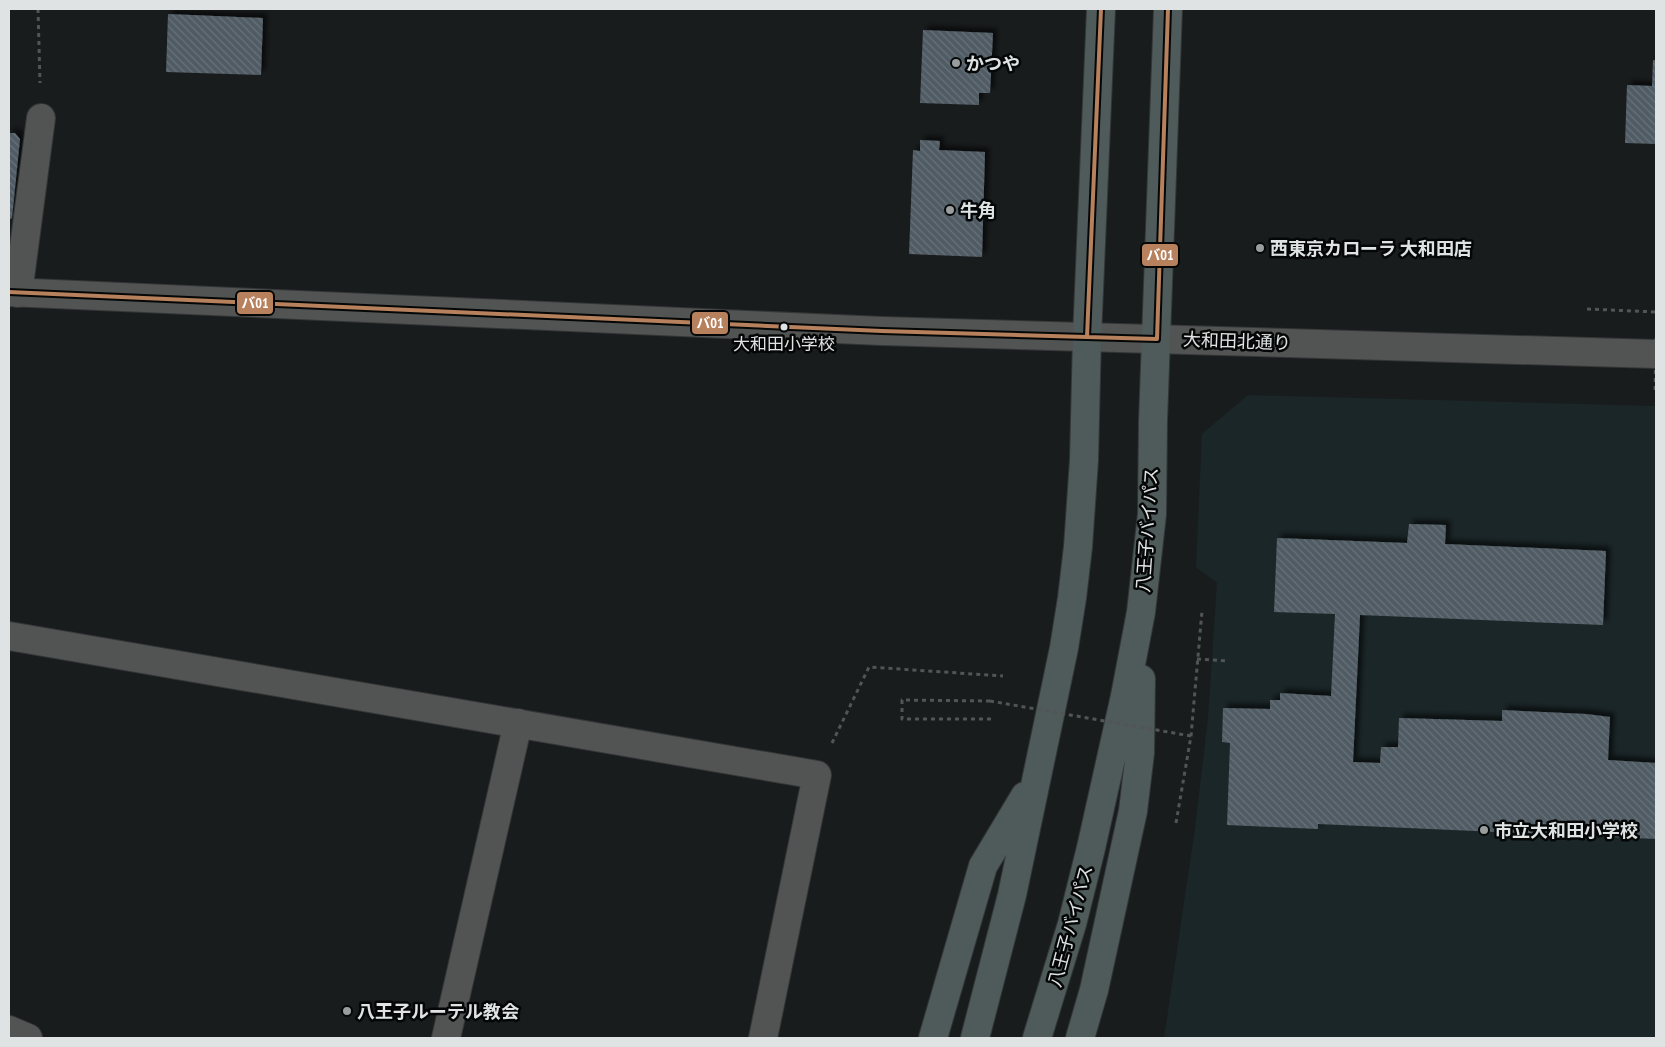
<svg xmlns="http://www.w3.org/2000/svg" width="1665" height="1047" viewBox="0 0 1665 1047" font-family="'PT Sans Narrow','Noto Sans JP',sans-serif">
<defs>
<pattern id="building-back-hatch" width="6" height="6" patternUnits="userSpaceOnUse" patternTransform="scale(1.25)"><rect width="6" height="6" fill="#505b64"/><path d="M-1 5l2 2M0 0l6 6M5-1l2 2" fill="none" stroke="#69727a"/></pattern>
<filter id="shadow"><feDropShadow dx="4.5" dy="-4.5" stdDeviation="2.5" flood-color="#0009"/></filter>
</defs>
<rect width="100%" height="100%" fill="#191c1d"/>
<path fill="#1b2628" d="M1248,395L1656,406V1038H1164L1195,828L1208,718L1217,583L1196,567L1202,434Z"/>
<path fill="url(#building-back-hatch)" filter="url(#shadow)" d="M168,14L263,18L261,75L166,72Z
M923,30L993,33L990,93H979V105L920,103Z
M1653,60H1656V144L1625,143L1627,85L1652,86Z
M9,133H15L20,139L12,218L9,220Z
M920,140L940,141L939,150L985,152L982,257L909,254L913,150L920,151Z
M1409,524L1446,525L1445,544L1606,551L1603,625L1360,615L1353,762L1380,763L1381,747H1398L1399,718L1502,721V710L1586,714L1610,717L1608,760L1656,763V839L1318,824V829L1227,825L1230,743L1222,742L1223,708L1270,709V700H1280V693L1331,696L1335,614L1274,612L1277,538L1407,543Z"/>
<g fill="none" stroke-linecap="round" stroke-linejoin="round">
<defs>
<path id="minor" d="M18,293L41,118
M9,636L817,775L763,1038
M9,1030L28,1038
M446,1038L518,723"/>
<path id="tertiary" d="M9,292L882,331L1656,354"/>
<path id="trunk" d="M933,1038L983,866L1025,796
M975,1038L1012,895L1064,648L1072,598L1078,547L1084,460L1087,337L1101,9
M1037,1038L1072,924L1091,848L1125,696L1141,612L1152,514L1153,421L1168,9
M1080,1038L1094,990L1133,811L1140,753L1141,679"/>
</defs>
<use href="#minor" stroke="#343637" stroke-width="30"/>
<use href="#tertiary" stroke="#343637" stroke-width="30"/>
<use href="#trunk" stroke="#343637" stroke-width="30"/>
<path stroke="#525455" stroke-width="3" stroke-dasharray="4 4" stroke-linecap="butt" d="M38,9L40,83
M1587,309L1656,312
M1197,659L1227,661
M990,701L902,700V719H994
M832,743L869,667L1003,676
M1176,823L1191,736L1202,611"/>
<use href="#minor" stroke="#525454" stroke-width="28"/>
<use href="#tertiary" stroke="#525454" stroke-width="28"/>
<use href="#trunk" stroke="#4e5b5a" stroke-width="28"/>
<path stroke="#525455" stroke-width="3" stroke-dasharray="4 4" stroke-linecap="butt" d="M1655,390L1656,337
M990,701L1191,736"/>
<defs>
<path id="bus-1" d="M9,292L882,331L1157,339L1168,9
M1087,337L1101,9"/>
</defs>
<use href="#bus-1" stroke="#050707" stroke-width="8"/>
<use href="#bus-1" stroke="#b6815c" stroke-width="4"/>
</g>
<g fill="#9a9d9e" stroke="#050707" stroke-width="2">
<circle cx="956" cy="63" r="5"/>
<circle cx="950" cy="210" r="5"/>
<circle cx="1260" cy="248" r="5"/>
<circle cx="1484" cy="830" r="5"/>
<circle cx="347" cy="1011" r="5"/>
</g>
<circle fill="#dfe3e4" stroke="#050707" stroke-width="2" cx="784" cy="327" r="4.5"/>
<g text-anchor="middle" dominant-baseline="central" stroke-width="5" stroke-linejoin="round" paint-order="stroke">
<g font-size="17" fill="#dfe3e4" stroke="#050707">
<text x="784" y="344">大和田小学校</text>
</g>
<g font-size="18" font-weight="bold" fill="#dfe3e4" stroke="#050707" text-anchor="start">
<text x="966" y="63">かつや</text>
<text x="960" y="210">牛角</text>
<text x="1270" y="248">西東京カローラ 大和田店</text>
<text x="1494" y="830">市立大和田小学校</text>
<text x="357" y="1011">八王子ルーテル教会</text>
</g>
<g font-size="18" fill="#dfe3e4" stroke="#050707">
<text transform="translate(1237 341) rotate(2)">大和田北通り</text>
<text transform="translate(1147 530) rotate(-86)">八王子バイパス</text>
<text transform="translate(1070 926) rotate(-75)">八王子バイパス</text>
</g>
</g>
<g stroke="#050707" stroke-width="2">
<rect x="1141" y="243" width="38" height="24" rx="5" fill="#b6815c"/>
<rect x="236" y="291" width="38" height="24" rx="5" fill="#b6815c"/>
<rect x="691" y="311" width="38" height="24" rx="5" fill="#b6815c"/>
</g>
<g font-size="14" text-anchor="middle" font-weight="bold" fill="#fff">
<text x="1160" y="260">バ01</text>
<text x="255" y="308">バ01</text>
<text x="710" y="328">バ01</text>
</g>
<rect width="1665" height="1047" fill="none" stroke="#dfe3e4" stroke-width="20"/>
</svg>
